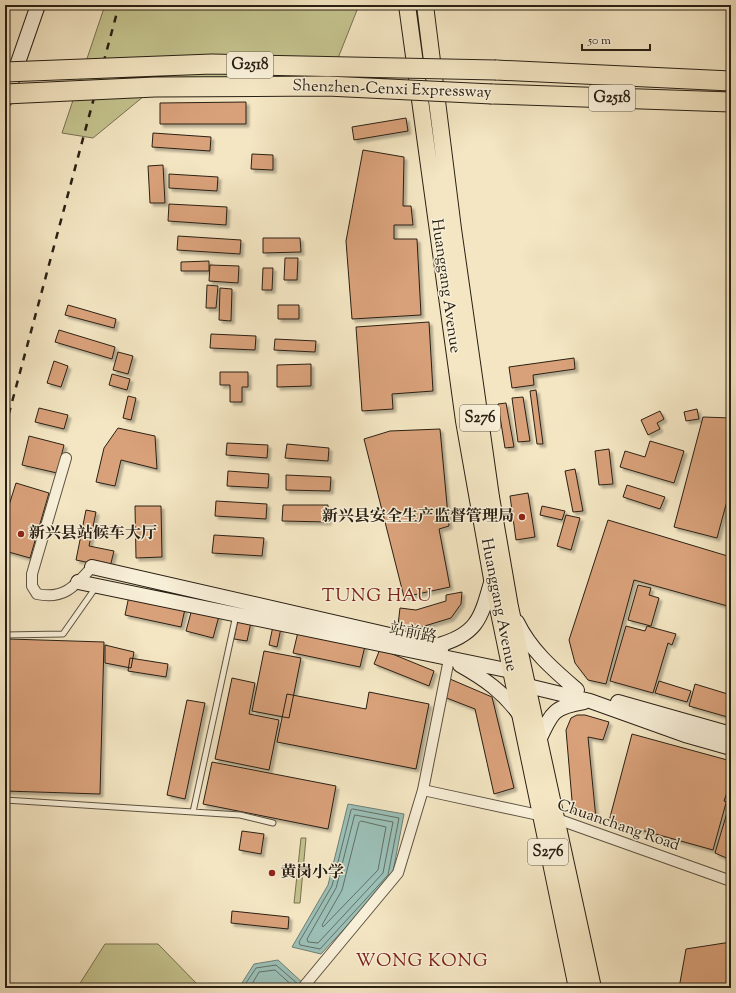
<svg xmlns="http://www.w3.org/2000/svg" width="736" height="993" viewBox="0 0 736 993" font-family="'Sorts Mill Goudy','Noto Serif SC',serif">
<defs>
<filter id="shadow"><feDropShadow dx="3" dy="3" stdDeviation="1" flood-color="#0004"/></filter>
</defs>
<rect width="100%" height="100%" fill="#f4e6c3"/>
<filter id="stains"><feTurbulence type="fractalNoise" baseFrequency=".005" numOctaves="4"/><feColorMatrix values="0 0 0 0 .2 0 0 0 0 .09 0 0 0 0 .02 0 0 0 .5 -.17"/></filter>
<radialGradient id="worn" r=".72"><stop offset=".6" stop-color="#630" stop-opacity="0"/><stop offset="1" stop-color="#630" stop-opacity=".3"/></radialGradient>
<path fill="#c4c38e" stroke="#767251" d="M105,5H359L327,86L155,87L93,138L62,133Z
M301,838H306L300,903H294Z
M105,944H158L199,986L198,988H77Z"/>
<path fill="#9cbfb6" stroke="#6e7f75" d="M348,804L404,814L392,877L321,954L292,947L328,885Z
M278,960L305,985V988H243L242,983L254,964Z"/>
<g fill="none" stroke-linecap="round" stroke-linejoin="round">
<path stroke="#627065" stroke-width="1" d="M353,809L399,818L388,875L320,949L300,945L299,942L332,886L351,810Z
M355,815L393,822L383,873L318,943L308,942L307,939L336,888Z
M361,821L386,827L378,870L323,927L322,925L342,890L359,823Z
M246,988V983L256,968L276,965L299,985
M252,988V984L259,972L275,970L295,988"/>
</g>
<path fill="#d9a17a" stroke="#292014" filter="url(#shadow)" d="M246,102V124H160V103Z
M406,118L408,131L354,140L352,127Z
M153,133L211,137L210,151L152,147Z
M363,150L404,157L403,206H411L413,225H394V239H417L421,315L352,319L346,241Z
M252,154L273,155V170L251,169Z
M163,165L165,203H150L148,166Z
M169,174L218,177L217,191L169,188Z
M169,204L227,207L226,225L168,221Z
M178,236L241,240L240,254L177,250Z
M263,238H300L301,252L263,253Z
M285,258H298L297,280H284Z
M209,261V271H181V262Z
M210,265L239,266L238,283L209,281Z
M263,268H273L272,290H262Z
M207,285L218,286L216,308H206Z
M220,288L232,289L231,321L219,320Z
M68,305L116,319L114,328L65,315Z
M278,305H299V319H278Z
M429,322L433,391L392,394L393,409L362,411L356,327Z
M59,330L115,347L112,359L55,342Z
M211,334L256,336L255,350L210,348Z
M275,339L316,341L315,352L274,350Z
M118,352L133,356L128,374L113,370Z
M574,358L575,369L533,375L534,385L512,388L509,367Z
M54,361L68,366L61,387L47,383Z
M311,364V386L277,387V365Z
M220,372H248V387H242V402H230V385H220Z
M112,374L130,379L127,390L109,385Z
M536,390L543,444H537L530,391Z
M128,396L136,398L131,420L123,418Z
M523,397L530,441L518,442L512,398Z
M506,403L514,447L505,448L498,404Z
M39,408L68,415L64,429L35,422Z
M697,409L699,419L686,421L684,412Z
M660,411L664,419L657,423L660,429L648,435L641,420Z
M703,417L731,418V486L717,538L674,527Z
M118,428L155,436L157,469L121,460L115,486L96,482L104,448Z
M440,429L449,526L439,529L450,587L404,597L364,439L390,431Z
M29,436L64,445L57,473L22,465Z
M650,441L684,451L674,483L620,467L625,451L645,457Z
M227,443L268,445L267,458L226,455Z
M287,444L329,448L328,461L285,458Z
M609,449L613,484L599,485L595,451Z
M575,469L583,511L573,512L565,471Z
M228,471L269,474L268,488L227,486Z
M286,475L331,477L330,491L286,490Z
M16,483L49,493L30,558L5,551V518Z
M627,485L665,497L660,509L623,497Z
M528,493L535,537L516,540L510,496Z
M216,501L267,504L266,519L215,516Z
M283,505H328V522L282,521Z
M135,506H161L162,557L136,558Z
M542,506L565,511L562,520L540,515Z
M86,510L96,512L89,546L114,551L110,567L76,560Z
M566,515L580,518L571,550L557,546Z
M608,520L731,557V607L634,580L606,684L588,680L575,663L569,640Z
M214,535L264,538L262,556L212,553Z
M638,585L651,588L649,595L659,598L651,626L628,620Z
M462,592L461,604L451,618L418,628L398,625L400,608L416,610L446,601V595Z
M129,596L185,609L181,627L125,615Z
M192,609L219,616L213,638L186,631Z
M238,620L251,622L247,641L234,639Z
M273,626L281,628L277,647L269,645Z
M626,626L645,631L647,626L676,634L672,645L668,643L653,693L610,681Z
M298,632L365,646L360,667L293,653Z
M9,639L104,642L100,794L5,791Z
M105,645L134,652L131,668L105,663Z
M380,649L434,671L429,686L374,664Z
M264,651L301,658L289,718L252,711Z
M130,658L168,664L166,677L128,671Z
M232,678L255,683L249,714L279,720L269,770L215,759Z
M450,679L492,697L514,788L494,794L475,709L444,697Z
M659,681L691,691L687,702L655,693Z
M695,684L731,695V718L689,706Z
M369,692L429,704L416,769L277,742L287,694L366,709Z
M187,700L205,703L185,799L167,795Z
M577,715H585L609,722L603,740L588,737L596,819L573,812L566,730L571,718Z
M632,734L731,761V785L713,850L609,821Z
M212,762L336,786L328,829L203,804Z
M731,781V804L724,801Z
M729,806L731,807V860L715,853Z
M242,831L264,834L261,854L239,850Z
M232,911L289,917L288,929L231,923Z
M731,942V988H679L686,949Z"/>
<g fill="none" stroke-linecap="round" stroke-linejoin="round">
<defs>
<path id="lane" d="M5,635L63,634L96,587
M5,800L240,815L273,823
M193,812L236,615"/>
<path id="street" d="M66,458L32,574V586L37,594C64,600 75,586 92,567
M423,790L557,819L731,881
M305,988V985L398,873L423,790L449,659"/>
<path id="secondary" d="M5,100L38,5
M92,567L442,647
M78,582L511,671L528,686L590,701L685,735L731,748
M517,622C531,651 554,670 577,690
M435,646C478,635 481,618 492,579
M460,665C485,679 503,692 520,715
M618,702L731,734
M540,738C552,712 554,707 584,702"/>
<path id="primary" d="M407,5L464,421L492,579L577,988
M425,5L453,229L491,497L510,607L593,988"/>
<path id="highway" d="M496,70L731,81
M492,94L731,102"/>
</defs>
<use href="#lane" stroke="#5c5240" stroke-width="7"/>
<use href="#street" stroke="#5c5240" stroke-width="12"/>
<use href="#secondary" stroke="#292014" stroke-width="16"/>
<use href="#primary" stroke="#292014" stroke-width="18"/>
<use href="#highway" stroke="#292014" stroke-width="21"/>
<use href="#lane" stroke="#f8efd8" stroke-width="5"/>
<use href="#street" stroke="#f8efd8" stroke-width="10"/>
<use href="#secondary" stroke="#f8efd8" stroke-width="14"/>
<use href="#primary" stroke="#f4e6c3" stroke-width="16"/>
<use href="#highway" stroke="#f4e6c3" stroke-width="19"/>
<path stroke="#292014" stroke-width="2.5" stroke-dasharray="7 7" stroke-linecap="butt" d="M5,428L119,5"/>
<defs>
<path id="highway-bridge" d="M5,72L212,64L496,70
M5,94L155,87L327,86L492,94"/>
</defs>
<use href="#highway-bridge" stroke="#292014" stroke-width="21" stroke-linecap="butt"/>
<use href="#highway-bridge" stroke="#f4e6c3" stroke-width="19"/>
</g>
<g fill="#8f2418" stroke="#f8efd8" stroke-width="1.5">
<circle cx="522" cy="517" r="4"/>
<circle cx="21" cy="534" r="4"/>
<circle cx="272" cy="873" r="4"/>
</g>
<g text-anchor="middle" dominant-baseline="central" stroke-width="3" stroke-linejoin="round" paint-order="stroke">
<g fill="#f8efd8" stroke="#675e4f" stroke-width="1">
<rect x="227" y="52" width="46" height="26" rx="3"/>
<rect x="589" y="85" width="46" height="26" rx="3"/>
<rect x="460" y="405" width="40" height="26" rx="3"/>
<rect x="528" y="839" width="40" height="26" rx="3"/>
</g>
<g font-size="15" font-weight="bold" fill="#292014">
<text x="250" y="65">G2518</text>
<text x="612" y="98">G2518</text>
<text x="480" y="418">S276</text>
<text x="548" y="852">S276</text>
</g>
<g font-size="16" fill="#292014" stroke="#f8efd8">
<text transform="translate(392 90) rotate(2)">Shenzhen-Cenxi Expressway</text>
<text transform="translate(445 286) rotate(82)">Huanggang Avenue</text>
<text transform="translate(498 605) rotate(79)">Huanggang Avenue</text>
<text transform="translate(413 634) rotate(12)">站前路</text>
<text transform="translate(618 826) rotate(19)">Chuanchang Road</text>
</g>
<g font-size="16" font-weight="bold" fill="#292014" stroke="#f8efd8" text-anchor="start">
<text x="514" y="517" text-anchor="end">新兴县安全生产监督管理局</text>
<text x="29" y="534">新兴县站候车大厅</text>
<text x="280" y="873">黄岗小学</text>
</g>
<g font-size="18" letter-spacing="1" fill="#7a1f14" stroke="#f8efd8">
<text x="377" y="597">TUNG HAU</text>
<text x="422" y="962">WONG KONG</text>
</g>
</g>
<rect width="736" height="993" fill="none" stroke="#f4e6c3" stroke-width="20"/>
<rect x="6" y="6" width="724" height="981" fill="none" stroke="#292014" stroke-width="2"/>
<rect x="10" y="10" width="716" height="973" fill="none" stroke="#292014"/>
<path d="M582 44v6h68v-6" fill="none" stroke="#292014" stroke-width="2"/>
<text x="588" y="44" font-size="12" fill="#292014" stroke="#f8efd8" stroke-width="3" paint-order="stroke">50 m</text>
<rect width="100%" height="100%" filter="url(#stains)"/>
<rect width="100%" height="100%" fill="url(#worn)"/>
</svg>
